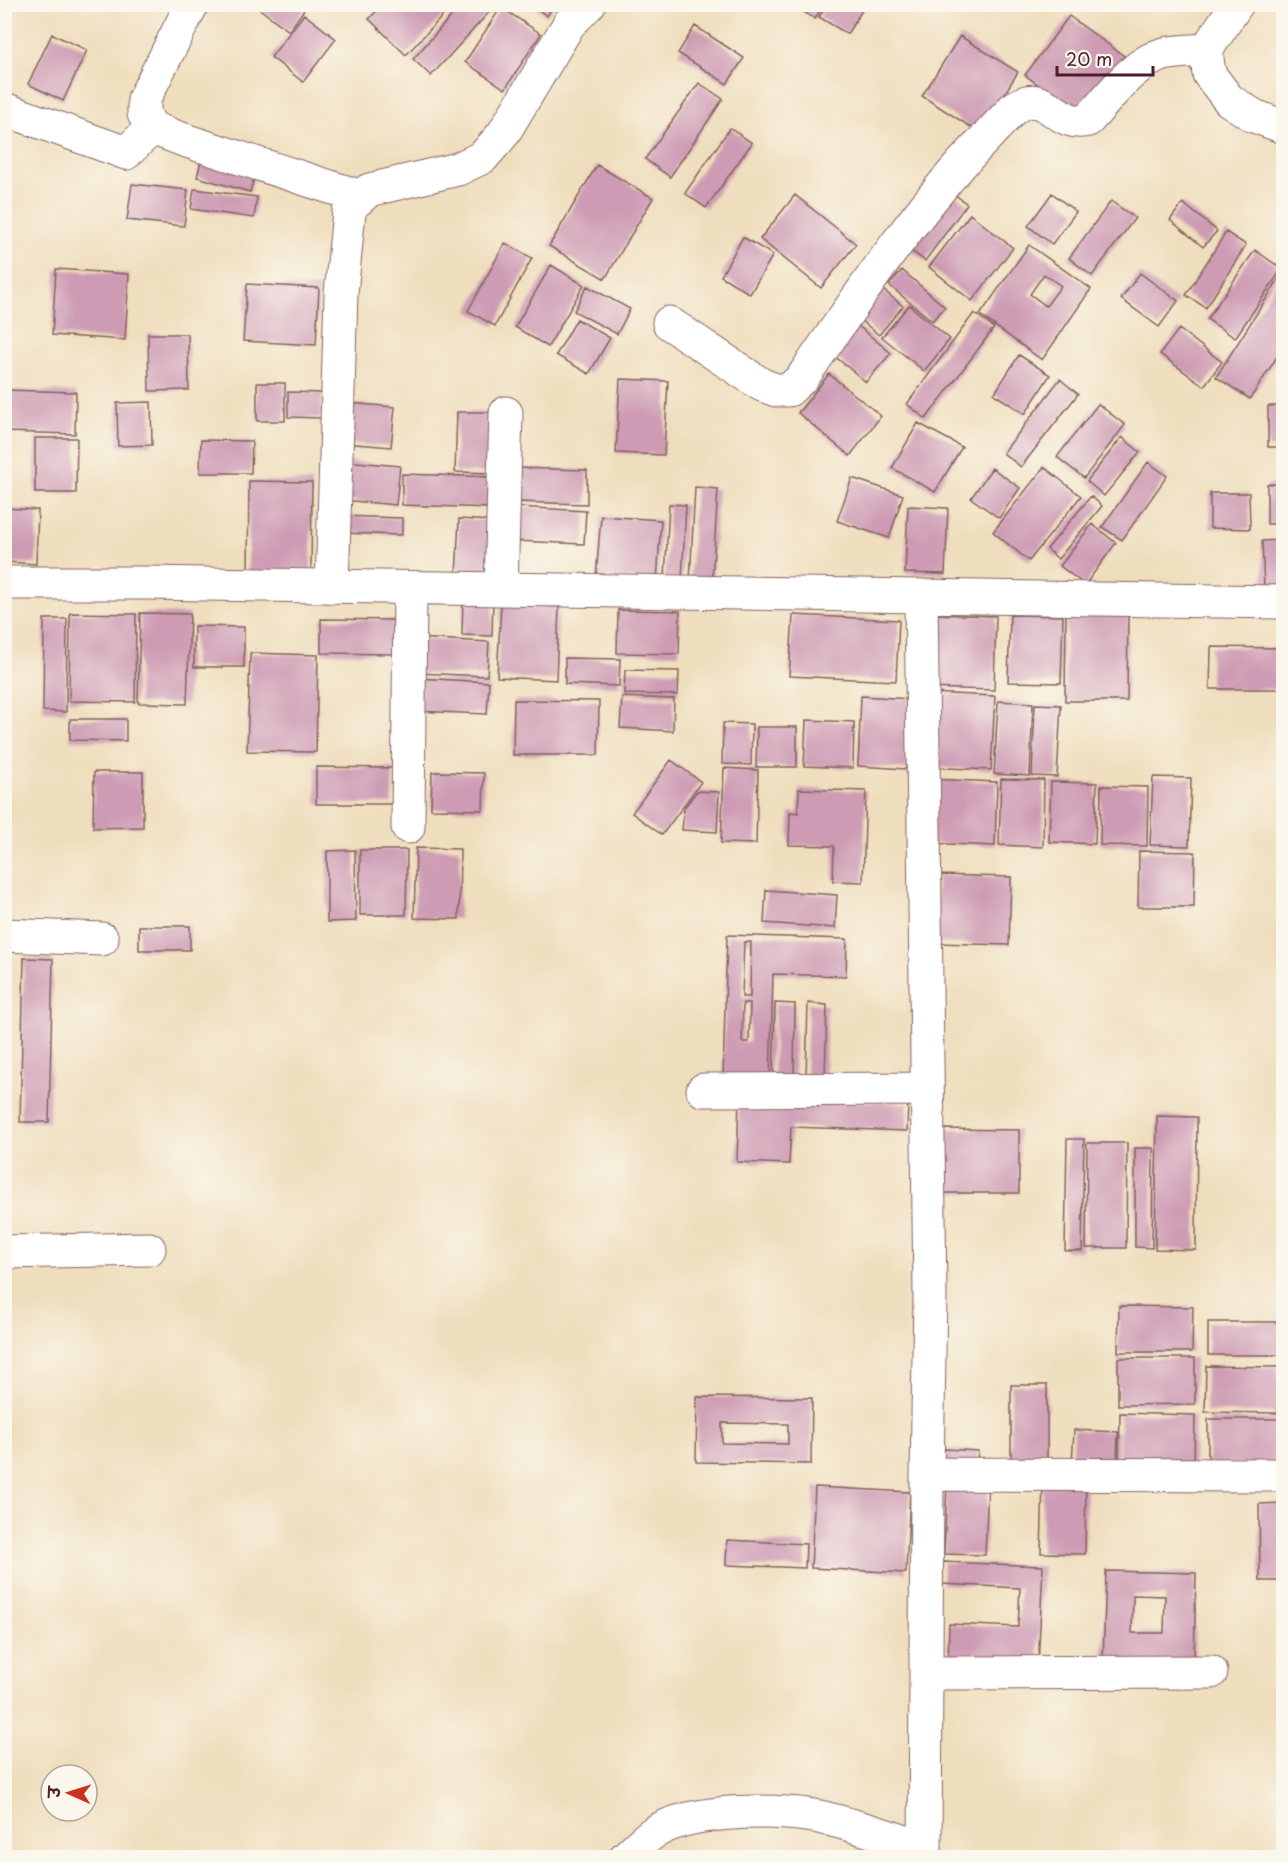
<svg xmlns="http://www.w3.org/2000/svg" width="1288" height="1862" viewBox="0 0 1288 1862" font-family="'Playpen Sans','Playpen Sans Deva',sans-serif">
<rect width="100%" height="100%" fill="#fbf7ec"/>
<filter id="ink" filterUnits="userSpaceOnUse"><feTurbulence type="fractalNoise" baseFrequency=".0167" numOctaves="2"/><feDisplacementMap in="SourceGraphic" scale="12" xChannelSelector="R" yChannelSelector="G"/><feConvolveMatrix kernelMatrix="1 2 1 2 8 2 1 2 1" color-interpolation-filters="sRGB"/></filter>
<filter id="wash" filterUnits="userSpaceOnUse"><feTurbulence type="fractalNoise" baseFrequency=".008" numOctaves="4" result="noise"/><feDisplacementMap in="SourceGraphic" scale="24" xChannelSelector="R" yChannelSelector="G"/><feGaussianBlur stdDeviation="1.35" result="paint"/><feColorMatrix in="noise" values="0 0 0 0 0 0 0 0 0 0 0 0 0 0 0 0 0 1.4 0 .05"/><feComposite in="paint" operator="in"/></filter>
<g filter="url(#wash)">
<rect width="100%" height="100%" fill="#efdebd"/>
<g id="blocks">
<path fill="#cd9bb4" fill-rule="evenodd" d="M253,4H308L289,31Z
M383,4H454L406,55L369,19Z
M462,4H489L493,8L431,76L413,59Z
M530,4H555L547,16Z
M791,4H824L815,19Z
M827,4H866L847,34L819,17Z
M501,7L541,34L505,89L465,62Z
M304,14L336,39L303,82L271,57Z
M1069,16L1124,56L1080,116L1025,75Z
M695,26L744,58L727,84L678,53Z
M52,34L87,50L63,101L28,84Z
M960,36L1018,72L980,133L922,96Z
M699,83L723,99L670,177L645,159Z
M730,128L752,143L706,208L685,193Z
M203,153L257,167L250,192L197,177Z
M597,165L653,198L605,279L549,246Z
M132,184L188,190L184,226L127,220Z
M944,186L967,204L925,261L901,243Z
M194,189L257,197L254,218L191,209Z
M1052,193L1076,212L1052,244L1028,226Z
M795,195L856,244L821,288L760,239Z
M1111,201L1135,218L1092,276L1069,258Z
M1183,203L1217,231L1203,247L1170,220Z
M970,214L1013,248L972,301L929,267Z
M1226,232L1246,245L1206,308L1186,295Z
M743,237L773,255L750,294L721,276Z
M505,243L532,258L495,326L468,311Z
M1029,245L1091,289L1042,360L980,315ZM1044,274L1061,286L1046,306L1030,294Z
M1255,250L1282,269L1235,338L1207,319Z
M551,265L584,285L548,347L515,327Z
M56,269L129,274L125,340L52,335Z
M902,270L945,307L932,321L889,285Z
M1140,273L1178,301L1159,327L1121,299Z
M1280,277L1284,280V346L1250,399L1216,377Z
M247,284L319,288L316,345L243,341Z
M877,285L903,306L879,335L853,314Z
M587,286L630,309L617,334L574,311Z
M909,305L950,339L924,371L882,337Z
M974,313L994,328L926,419L907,404Z
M577,319L610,338L589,374L556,355Z
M851,320L891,353L866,382L827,350Z
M1179,329L1222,362L1204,386L1160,354Z
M148,334H188L189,390L149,391Z
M1019,355L1050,375L1025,414L994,394Z
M829,374L881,416L850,456L798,413Z
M620,379L668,381L664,455L616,453Z
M1060,379L1078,394L1021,467L1003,453Z
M257,383H285V421H257Z
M4,390L76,392L75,434L4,432Z
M288,392L322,393L321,418L288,417Z
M151,402L152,445L118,446L117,403Z
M348,403L395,407L391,447L344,443Z
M1098,404L1125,425L1084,478L1057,457Z
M1268,406H1284V447H1268Z
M457,412H492L490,473L455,472Z
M918,423L962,447L935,492L892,468Z
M1122,437L1140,452L1104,496L1087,481Z
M35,438H77L76,493H35Z
M201,440L252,441L251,473H200Z
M345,461L400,466L396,505L342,500Z
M1148,462L1167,476L1122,540L1102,527Z
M1044,467L1081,496L1029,561L993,532Z
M516,468L587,470V504L515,502Z
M992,468L1020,488L999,518L971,498Z
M402,474L493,477L492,508L402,505Z
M852,478L903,495L889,538L837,521Z
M249,481L312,482L311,573L248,572Z
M1267,484H1284V524H1267Z
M695,487L718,489L712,583L690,581Z
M1210,493H1249L1250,529L1210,528Z
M1091,496L1102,506L1058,559L1047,549Z
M669,504L686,505L682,579L665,578Z
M908,506L948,508L945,574L905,573Z
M517,507L586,511L584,544L515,541Z
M4,508L38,510L36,564L4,562Z
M341,516L402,518V535L340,533Z
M601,516L661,520L657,581L596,577Z
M459,519L493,521L490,577L456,575Z
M1092,524L1116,543L1085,585L1060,566Z
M1284,540V588L1264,589L1262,541Z
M463,598L493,599L492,636L462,635Z
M501,604L559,607L556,680L497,677Z
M618,610L680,611L679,654L617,653Z
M1066,610L1128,611L1127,701H1065Z
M70,613L136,614L135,702L69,701Z
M140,613L190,614L187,704L138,703Z
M930,614L996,616L994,690L927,688Z
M793,615L899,620L896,681L789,676Z
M1010,615L1063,616L1061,683L1008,682Z
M44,619H67L66,712L43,711Z
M321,619L397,620L396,654L321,653Z
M194,626L244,627V667H194Z
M416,638L489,642L487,676L415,673Z
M1211,647L1284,648V689H1210Z
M250,653L318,655L316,752L247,751Z
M565,658L620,659L619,686L565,684Z
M625,670L679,671L678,695L624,694Z
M416,678L489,682L487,714L414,711Z
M929,693L995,696L991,770L925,767Z
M861,696L910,699L906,769L858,766Z
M622,697L674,699L673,731L620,728Z
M514,700L599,701L598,755H513Z
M998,701L1033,703L1030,776L994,774Z
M1035,704L1061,705L1057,777L1032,776Z
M70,719H126V741L70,740Z
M806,720L854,722L853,768L804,766Z
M723,723L752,724L751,765L722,764Z
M757,727H797V767H756Z
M671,760L701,782L662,835L632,813Z
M316,767L393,768L392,804H316Z
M724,768L758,770L756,844L721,843Z
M94,772H143V827L93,828Z
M432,772L484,773L483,810L431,809Z
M1153,777L1191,778L1189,846L1150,845Z
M928,779L997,782L995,846L925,843Z
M1001,779L1044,780L1043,847L999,845Z
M1051,782L1097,783L1095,844L1049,842Z
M1101,786L1148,787L1147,846L1100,845Z
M799,789L866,791L863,882L833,881L834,846L789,845L790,812L798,813Z
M697,791L719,792L717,832L682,830L684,808Z
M416,848L460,849L459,919L414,918Z
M355,850L356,921L327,922V851Z
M360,850H407L406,915H360Z
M1139,851L1195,852L1194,907H1138Z
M937,875L1011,877L1009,945L935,943Z
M766,890L837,895L835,928L764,923Z
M139,926H190V950H139Z
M727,935L847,939L846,976L773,974L770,1081L723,1079ZM744,942H751L750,997H742ZM743,1003H750L749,1042H742Z
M24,958L53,959L49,1122H20Z
M775,1003L795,1004L794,1080L773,1079Z
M808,1003L827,1005L825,1078L806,1077Z
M739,1098L908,1103L907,1131L791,1127L789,1164L737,1162Z
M1157,1116L1197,1117L1196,1250L1155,1249Z
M937,1129L1019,1130V1193H937Z
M1067,1139H1084L1082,1251H1065Z
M1087,1143H1127L1126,1248H1086Z
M1135,1148H1153L1152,1248L1135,1247Z
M1119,1306L1193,1307L1192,1352H1118Z
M1208,1322H1284V1355H1208Z
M1118,1358H1195V1404L1118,1405Z
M1206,1366L1279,1367L1278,1413L1205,1412Z
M1011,1385H1047V1468H1011Z
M697,1397L812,1398L811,1464L696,1462ZM722,1423L788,1424V1444L722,1443Z
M1120,1413L1195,1415L1194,1466L1119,1465Z
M1208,1419H1282V1464H1208Z
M1074,1430L1118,1432L1117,1465L1072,1463Z
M944,1449L978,1451L977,1465L943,1463Z
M1043,1481H1086L1085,1554L1041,1553Z
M947,1482L988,1483L985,1555L944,1554Z
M815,1487L910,1492L906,1573L811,1568Z
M1284,1503V1581H1260L1259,1504Z
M727,1540L806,1544L805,1568L726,1565Z
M943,1562L1043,1566L1038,1666L948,1662L949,1624L1018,1627L1020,1588L942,1584Z
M1106,1571L1196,1573L1194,1664L1103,1662ZM1133,1595L1165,1596L1164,1633H1132Z"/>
</g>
</g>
<g filter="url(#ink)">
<use href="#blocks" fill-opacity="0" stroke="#84625e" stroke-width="1.5"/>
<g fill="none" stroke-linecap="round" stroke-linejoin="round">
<defs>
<path id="minor" d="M192,4L144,99V114L152,128L184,140L361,197
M1237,4L1206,50L1209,74L1229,100L1254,116L1284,127
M4,109L126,153L152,128
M669,323L762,385L776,390H789L802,378C853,305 903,229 962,163C979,145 996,127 1013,109C1046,84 1055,129 1088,120C1109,98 1133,62 1164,54C1177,51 1193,51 1206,50
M4,583H148L1284,602
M332,587L341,293L349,212L353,204L369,190L458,169L483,157L503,134L569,24L589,4
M501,588L506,413
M921,596L930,1294L927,1474L925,1858
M408,827L410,588
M4,935L102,939
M703,1090L926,1089
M4,1252L149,1249
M927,1474L1284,1475
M928,1673L1211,1672
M625,1858C634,1850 643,1840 653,1833C691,1808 784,1808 828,1819C861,1827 893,1838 925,1848"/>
</defs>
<use href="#minor" stroke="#84625e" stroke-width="35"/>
<use href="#minor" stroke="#fff" stroke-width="33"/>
</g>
</g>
<rect width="1288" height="1862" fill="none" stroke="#fbf7ec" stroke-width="24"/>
<g transform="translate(69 1793) rotate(273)"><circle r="28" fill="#fbf7ec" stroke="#b4a19f" stroke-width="1.5"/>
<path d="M0-4.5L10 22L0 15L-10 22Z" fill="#c8321e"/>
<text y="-9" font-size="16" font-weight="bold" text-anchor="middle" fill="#4a1f2b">उ</text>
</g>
<path d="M1057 66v9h96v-9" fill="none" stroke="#4a1f2b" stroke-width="3"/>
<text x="1066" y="66" font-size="18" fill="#4a1f2b" stroke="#fbf7ec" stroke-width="4.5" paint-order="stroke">20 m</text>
</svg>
